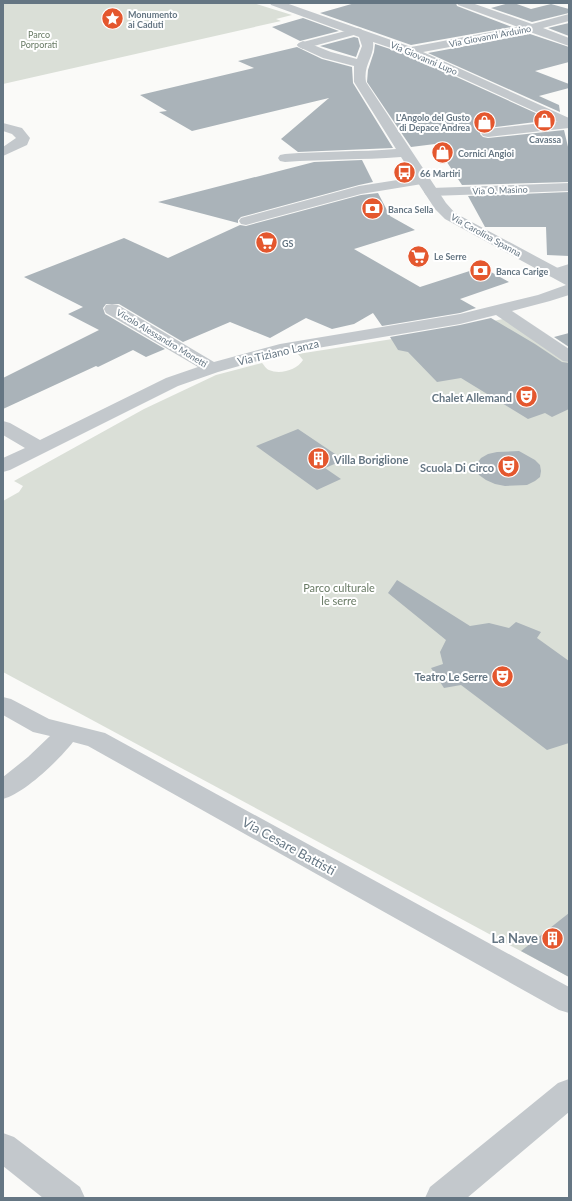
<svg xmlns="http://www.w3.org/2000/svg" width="572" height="1201" viewBox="0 0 572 1201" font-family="Lato,sans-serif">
<rect width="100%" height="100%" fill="#fafaf8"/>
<path fill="#dadfd7" d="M3,3H253L292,15L276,19L281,21L3,84Z
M503,319L569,361V977L3,672V501L19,492L23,486L14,481L144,409L216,375L262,363C264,365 266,369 269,370C280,375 297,370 303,360L298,354L449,330Z"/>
<path fill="#aab3b9" d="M355,3H456L457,6L512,27L411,45L320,13Z
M509,3H514L531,9L551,4L569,9V13L532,22L491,8Z
M303,18L339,31L300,41L272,27Z
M569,23V36L548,28Z
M530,34L569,47V62L535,71L569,84V88L539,96L559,105L560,112L428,53Z
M354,37L358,38L360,46L356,57L320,46Z
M375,44L408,55L551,120L488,128L482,129L480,134L483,137L488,138L564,130L569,151V182L462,185L435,144L411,147L367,82L368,70L374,52Z
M297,47L322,59L352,67L353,83L393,148L298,152L281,139L329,98L192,131L159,112L167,111L140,95L254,68L238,61Z
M362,160L373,182L359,185L241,217L238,220V223L158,202L314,162Z
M569,192V256L547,255L546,227H485L468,196Z
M378,193L390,216L415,230L354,249L420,287L482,267L509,282L460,299L476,308L460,313L382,326L373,313L354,324L332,329L306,318L270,338L230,322L183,342L119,304H106L103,308L105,314L165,349L146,357L133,350L98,367L96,366L3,409V378L99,330L68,314L83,307L24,277L124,238L168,258L240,225L246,226L361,195Z
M491,318L535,344L562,362L569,363V409L552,417L545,413L528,419L461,378L437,382L408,352L398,350L390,337L460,325Z
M569,333V347L554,337Z
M298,429L344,460L325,468L341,479L317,490L256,446Z
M519,451L535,460L540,465L541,471L540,477L535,481L527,485L505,486L495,484L486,480L479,475L475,466L481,458L488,454L497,452Z
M397,580L470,626L489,623L509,628L516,622L541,632L537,638L569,661V743L547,750L461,685L444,688L431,668L443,664L440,652L446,640L388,593Z
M569,913V977L521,951Z"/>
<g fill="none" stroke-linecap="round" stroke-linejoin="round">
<path fill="#c3c8cc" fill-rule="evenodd" d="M357,28L361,29L363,31L361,33L303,49L299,47L297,45L299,43Z
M569,120V128L488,137L483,136L481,133L483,130L488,129Z
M423,176L428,177L430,180L428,183L361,194L246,225L241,224L239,221L241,218L359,186Z
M569,183V191L431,196L426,195L424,192L426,189L431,188Z
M569,264V274L556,278L550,276L548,273L550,270Z"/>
<path fill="#c3c8cc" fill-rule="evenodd" d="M270,3H286L411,47L518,27L458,5L457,3H472L532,24L569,14V21L543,28L569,38V46L530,32L423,52L569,118V127L409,54L373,42C375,56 363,64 366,82L446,203L455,213L569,274V295L550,301L512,311L569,349V362L563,361L496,315L460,324L282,354L218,372L178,386L10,470L3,472V458L25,448L3,435V421L10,423L40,440L166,378L198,367L106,313L104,309L106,305L112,304L118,305L214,362L280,344L460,314L538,295L566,285L445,219L435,209L401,157C362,160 324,159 285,162L280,161L278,158L280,155L285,154C322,151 359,152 396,149L354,82V66L323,58L299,47L297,45L299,43L303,41L331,52L357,59L362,46L359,37L271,5Z
M3,123L22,128L30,138L27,145L3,156V147L16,138L12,134L3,131Z
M3,697L11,699L49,719L105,733L569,987V1013L559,1010L88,746L73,742C59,760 25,793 3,799V777L28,757L50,736L33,732L3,715Z
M569,1079V1112L467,1198H425L430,1187L558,1083Z
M3,1133L14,1137L80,1187L85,1198H43L3,1166Z"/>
</g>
<defs>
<symbol id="sight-disc" viewBox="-11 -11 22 22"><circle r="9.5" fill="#e4572e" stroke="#fff"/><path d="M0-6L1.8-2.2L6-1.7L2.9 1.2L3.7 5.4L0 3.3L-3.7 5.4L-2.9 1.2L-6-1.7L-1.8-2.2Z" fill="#fff"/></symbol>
<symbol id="shop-disc" viewBox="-11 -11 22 22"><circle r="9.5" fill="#e4572e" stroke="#fff"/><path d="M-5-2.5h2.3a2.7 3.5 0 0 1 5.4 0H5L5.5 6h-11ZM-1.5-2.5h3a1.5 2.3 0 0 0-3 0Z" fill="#fff"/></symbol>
<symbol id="bus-disc" viewBox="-11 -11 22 22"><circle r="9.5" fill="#e4572e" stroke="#fff"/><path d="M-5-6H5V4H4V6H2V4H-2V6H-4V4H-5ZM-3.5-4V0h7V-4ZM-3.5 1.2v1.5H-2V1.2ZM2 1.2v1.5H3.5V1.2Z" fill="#fff"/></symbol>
<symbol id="bank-disc" viewBox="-11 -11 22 22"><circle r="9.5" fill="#e4572e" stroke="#fff"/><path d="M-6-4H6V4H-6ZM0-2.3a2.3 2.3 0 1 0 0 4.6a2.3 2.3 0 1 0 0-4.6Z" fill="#fff"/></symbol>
<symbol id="supermarket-disc" viewBox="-11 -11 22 22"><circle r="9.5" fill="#e4572e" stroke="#fff"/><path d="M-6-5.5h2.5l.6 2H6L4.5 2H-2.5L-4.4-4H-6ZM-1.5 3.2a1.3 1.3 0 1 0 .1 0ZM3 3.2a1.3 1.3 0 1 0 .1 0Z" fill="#fff"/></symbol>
<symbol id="theatre-disc" viewBox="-11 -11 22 22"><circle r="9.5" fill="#e4572e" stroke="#fff"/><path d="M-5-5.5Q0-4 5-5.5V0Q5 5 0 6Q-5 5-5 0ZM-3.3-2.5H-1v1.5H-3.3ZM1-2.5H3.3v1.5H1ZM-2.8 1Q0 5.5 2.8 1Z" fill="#fff"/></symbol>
<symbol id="building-disc" viewBox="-11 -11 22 22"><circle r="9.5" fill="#e4572e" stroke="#fff"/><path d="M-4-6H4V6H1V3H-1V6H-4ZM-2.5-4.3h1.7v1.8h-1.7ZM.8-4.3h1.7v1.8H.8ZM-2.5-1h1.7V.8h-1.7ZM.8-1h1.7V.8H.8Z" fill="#fff"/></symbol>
</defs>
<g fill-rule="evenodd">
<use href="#sight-disc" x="100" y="6" width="25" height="25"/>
<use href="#shop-disc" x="532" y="108" width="25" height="25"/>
<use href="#shop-disc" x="472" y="110" width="25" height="25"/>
<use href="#shop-disc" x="430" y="140" width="25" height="25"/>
<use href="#bus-disc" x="392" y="160" width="25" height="25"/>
<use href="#bank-disc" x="360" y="196" width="25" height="25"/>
<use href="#supermarket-disc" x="254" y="230" width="25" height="25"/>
<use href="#supermarket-disc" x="406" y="244" width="25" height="25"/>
<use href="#bank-disc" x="468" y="258" width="25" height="25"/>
<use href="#theatre-disc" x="514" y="384" width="25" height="25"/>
<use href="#building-disc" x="306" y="446" width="25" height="25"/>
<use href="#theatre-disc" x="496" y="454" width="25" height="25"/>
<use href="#theatre-disc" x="490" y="664" width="25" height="25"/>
<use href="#building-disc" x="540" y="926" width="25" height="25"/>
</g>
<g text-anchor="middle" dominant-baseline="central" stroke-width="4" stroke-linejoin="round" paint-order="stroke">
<g font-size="9" font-weight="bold" fill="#657683" stroke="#fff" text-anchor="start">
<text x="128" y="14">Monumento<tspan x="128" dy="10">ai Caduti</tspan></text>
<text x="470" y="117" text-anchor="end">L'Angolo del Gusto<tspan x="470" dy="10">di Depace Andrea</tspan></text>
<text x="545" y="139" text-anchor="middle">Cavassa</text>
<text x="458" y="153">Cornici Angioi</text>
<text x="420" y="173">66 Martiri</text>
<text x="388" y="209">Banca Sella</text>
<text x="282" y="243">GS</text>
<text x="434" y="256">Le Serre</text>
<text x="496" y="271">Banca Carige</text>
</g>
<g font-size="9" fill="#687a64" stroke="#fff">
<text x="39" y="34">Parco<tspan x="39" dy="10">Porporati</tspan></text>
</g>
<g font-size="9" fill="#657683" stroke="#fff">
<text transform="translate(490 36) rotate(-11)">Via Giovanni Arduino</text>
<text transform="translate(424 58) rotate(23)">Via Giovanni Lupo</text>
<text transform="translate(500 190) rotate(-2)">Via O. Masino</text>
<text transform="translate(486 235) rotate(29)">Via Carolina Spanna</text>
<text transform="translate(162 338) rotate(31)">Vicolo Alessandro Monetti</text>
</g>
<g font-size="11" fill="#657683" stroke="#fff">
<text transform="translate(278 352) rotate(-13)">Via Tiziano Lanza</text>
</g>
<g font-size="11" font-weight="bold" fill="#657683" stroke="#fff" text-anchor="end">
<text x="512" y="397">Chalet Allemand</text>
<text x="334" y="459" text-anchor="start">Villa Boriglione</text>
<text x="494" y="467">Scuola Di Circo</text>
<text x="488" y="676">Teatro Le Serre</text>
</g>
<g font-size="11" fill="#687a64" stroke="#fff">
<text x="339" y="587">Parco culturale<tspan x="339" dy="13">le serre</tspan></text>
</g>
<g font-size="13" fill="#657683" stroke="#fff">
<text transform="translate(289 846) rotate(29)">Via Cesare Battisti</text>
</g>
<g font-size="13" font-weight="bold" fill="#657683" stroke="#fff" text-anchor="end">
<text x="538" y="938">La Nave</text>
</g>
</g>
<rect width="572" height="1201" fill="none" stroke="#657683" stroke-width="8"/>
</svg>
